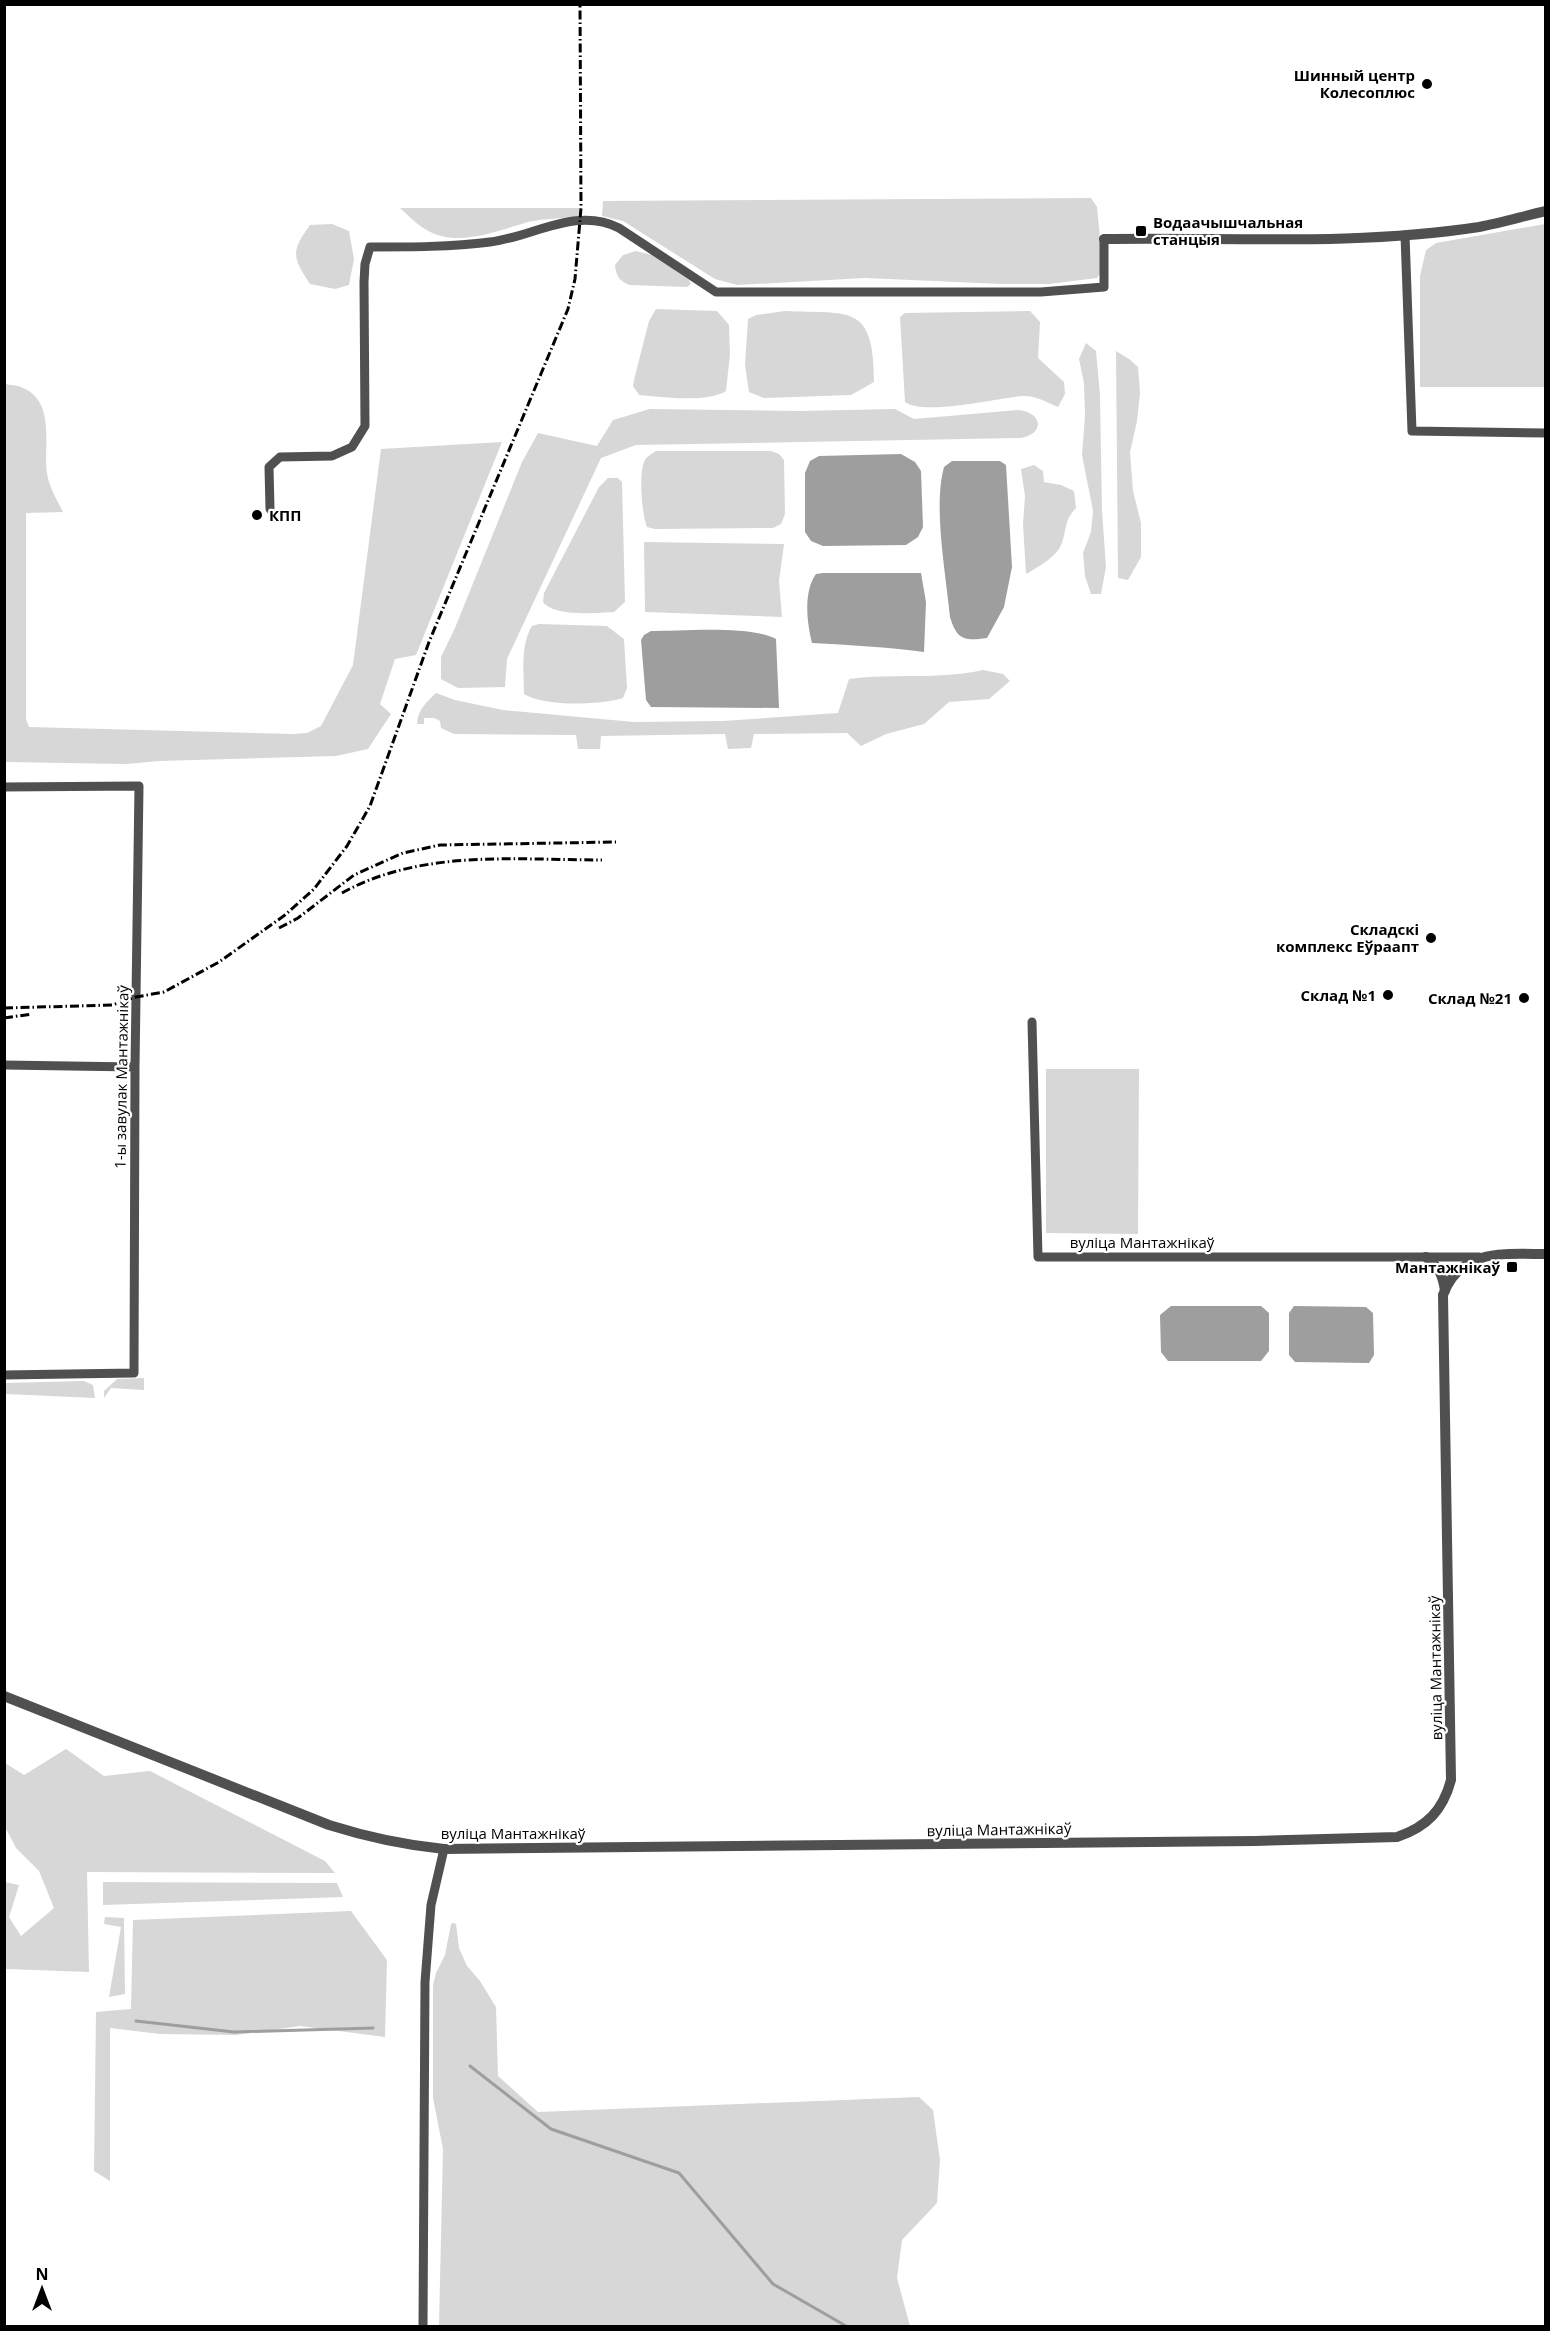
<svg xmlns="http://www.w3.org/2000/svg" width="1550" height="2331" viewBox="0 0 1550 2331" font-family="'Open Sans',sans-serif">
<rect width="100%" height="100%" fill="#fff"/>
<path fill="#d7d7d7" d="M1091,198L1097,207L1103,270L1097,278L1049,284H1001L865,278L737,285L715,279L623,221L602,216L603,201Z
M400,208H581L579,216C563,219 545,218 528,222C497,231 456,249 425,229C416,224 408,215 400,208Z
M332,224L349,231L354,259L349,285L335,289L310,284C293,258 290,252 310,225Z
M1545,224V387H1420V276L1426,250L1436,243Z
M636,251L652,255L689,280L691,284L687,287L630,285C619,281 616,276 615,265L623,255Z
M656,309L717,311L729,325L730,354L726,391C707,403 662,397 639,395L633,386L634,380L649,321Z
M785,311C850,314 874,303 874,382L851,395L764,398L749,392L745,365L748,319L756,315Z
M1030,311L1040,322L1038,358L1064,382L1065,394L1058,407C1047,402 1034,395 1022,396C997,398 924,416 905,402L900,317L905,313Z
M1086,343L1096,351L1100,395L1102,511L1106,567L1101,594H1091L1085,576L1083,553L1091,532L1093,511L1082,455L1085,416L1084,383L1079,359Z
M1116,351L1129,359L1138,367L1140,393L1137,421L1130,452L1133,491L1141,523V557L1128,580L1118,578Z
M5,384C10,385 18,385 23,388C56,402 43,446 47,473C49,487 57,500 63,512L26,513V719L29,727L293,734L307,733L321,726L353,665L381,449L502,442L416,655L395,659L380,704L391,714L368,749L336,756L159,761L126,764L5,762Z
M650,409L799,411L895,409L914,419L1019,410C1043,413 1045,434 1020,438L636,445L601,458L507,659L505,687L458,688L441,679V657L455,628L522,462L538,433L597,446L613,420Z
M656,451H771L779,454L784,460L785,514L781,524L773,528L655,529L647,527C642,515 638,472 645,460C647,456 652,454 656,451Z
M1034,465L1043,471L1044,482L1061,485L1074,491L1076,508C1064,521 1067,528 1062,543C1057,557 1038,567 1026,574L1023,524L1025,496L1021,469Z
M608,478H618L622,482L625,602L614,612C596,613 554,617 543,602L544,593L599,487Z
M644,542L784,544L779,581L782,617L645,612Z
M539,624L607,626L624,639L627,688L623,698C601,705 544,707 524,694C524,672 520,646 532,626Z
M983,670L1003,674L1010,681L989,699L949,702L924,724L886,734L861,746L847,733L754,734L751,748L728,749L725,734L601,736L600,749H578L576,735L454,734L441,728L440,721L434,718H424V724H417C418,709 426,703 436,693L455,700L503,710L634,722L723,721L838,713L849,679C893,673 939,680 983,670Z
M1046,1069H1139L1138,1234L1046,1233Z
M144,1378V1390L111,1388L104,1398V1391L117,1379Z
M84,1381L93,1385L95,1398L5,1394V1383Z
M66,1749L104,1776L150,1771L325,1861L335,1873L87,1872L89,1972L5,1969V1882L19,1885L9,1917L21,1936L54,1908L39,1871L16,1848L5,1827V1763L24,1775Z
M103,1882L337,1883L343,1897L103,1905Z
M351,1911L387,1960L385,2037L300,2026L236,2035L160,2034L110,2028V2181L94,2171L96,2012L131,2009L133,1920Z
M105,1917L124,1918L125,1994L109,1997L121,1927L104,1924Z
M453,1923L456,1924L459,1948L467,1966L480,1981L496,2007L498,2076L538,2112L919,2097L933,2110L940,2160L937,2203L902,2240L897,2278L910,2326H439L443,2149L433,2098V1985L436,1973L445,1955L451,1924Z"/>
<path fill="#9e9e9e" d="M901,454L915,462L921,471L923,527L918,537L906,545L823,546L811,541L805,532V473L810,461L819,456Z
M952,461H1000L1006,465L1012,567L1004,607L987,638C964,641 957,640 950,617C946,574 933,507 944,467Z
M823,573H921L926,602L924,652C887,647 850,645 812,643C807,623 803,592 816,574Z
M651,631C681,631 751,625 776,639L779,708L651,707L646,700L641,640L644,635Z
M1171,1306H1261L1269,1313V1351L1261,1361H1168L1161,1352L1160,1315Z
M1294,1306L1366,1307L1373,1313L1374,1355L1369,1363L1295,1362L1289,1355V1313Z"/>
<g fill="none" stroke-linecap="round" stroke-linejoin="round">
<path stroke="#9e9e9e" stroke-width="3" d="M136,2021L234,2032L373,2028
M470,2066L551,2129L679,2173L773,2284L846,2326"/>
<path stroke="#505050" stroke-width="9" d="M1405,235L1412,431L1546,433
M270,509L269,467L280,457L332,456L352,447L365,426L364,282L365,264L370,247C410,247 451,247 490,242C533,237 576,206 619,228L716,292H1041L1104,287V239
M4,787L139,786L135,1067L134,1373L4,1375
M1032,1022L1038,1257H1479
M4,1065L135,1067
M423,2326L425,1982L431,1905L444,1849"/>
<path stroke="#505050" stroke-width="10" d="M1104,239C1229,237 1355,246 1479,227C1501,223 1524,216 1546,211
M1426,1257C1439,1267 1443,1276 1445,1291
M4,1696L329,1825C367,1837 404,1845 444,1849L1255,1841L1397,1837C1427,1827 1443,1810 1451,1780L1443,1295C1460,1248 1505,1254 1546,1254"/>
<path stroke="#000" stroke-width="3" stroke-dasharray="9 3 1.5 3" stroke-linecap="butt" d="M342,893C421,849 515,860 602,860
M279,928L298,918L354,875L403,853L440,845L616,842
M4,1008L112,1005L136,997L164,992L219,962L285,915L314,889L347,846L370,806L429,642L568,309L575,279L581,208L580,4
M4,1018L32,1014"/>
</g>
<g fill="#000" stroke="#fff" stroke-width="2">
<circle cx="1427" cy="84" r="6"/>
<rect x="1135" y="225" width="12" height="12" rx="3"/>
<circle cx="257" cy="515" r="6"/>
<circle cx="1431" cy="938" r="6"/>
<circle cx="1388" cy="995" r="6"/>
<circle cx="1524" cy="998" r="6"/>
<rect x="1506" y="1261" width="12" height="12" rx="3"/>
</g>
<g text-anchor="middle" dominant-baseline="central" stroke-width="4.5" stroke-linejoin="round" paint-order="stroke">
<g font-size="15" font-weight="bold" fill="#000" stroke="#fff" text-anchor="end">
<text x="1415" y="75">Шинный центр<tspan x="1415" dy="17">Колесоплюс</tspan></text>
<text x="1153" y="222" text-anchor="start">Водаачышчальная<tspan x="1153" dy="17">станцыя</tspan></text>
<text x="269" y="515" text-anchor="start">КПП</text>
<text x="1419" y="929">Складскі<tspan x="1419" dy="17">комплекс Еўраапт</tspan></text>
<text x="1376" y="995">Склад №1</text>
<text x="1512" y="998">Склад №21</text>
<text x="1500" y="1267">Мантажнікаў</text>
</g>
<g font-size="15" fill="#000" stroke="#fff">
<text transform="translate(121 1077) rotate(-89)">1-ы завулак Мантажнікаў</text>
<text x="1142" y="1242">вуліца Мантажнікаў</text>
<text transform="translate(1435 1668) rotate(-91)">вуліца Мантажнікаў</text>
<text transform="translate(999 1829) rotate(-1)">вуліца Мантажнікаў</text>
<text x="513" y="1833">вуліца Мантажнікаў</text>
</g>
</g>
<rect width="1550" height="2331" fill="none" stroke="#000000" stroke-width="12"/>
<g transform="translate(42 2289)" stroke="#ffffff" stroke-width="4.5" paint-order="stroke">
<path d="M0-4.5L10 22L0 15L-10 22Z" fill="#000000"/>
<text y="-9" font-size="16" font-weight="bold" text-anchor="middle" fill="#000000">N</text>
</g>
</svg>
